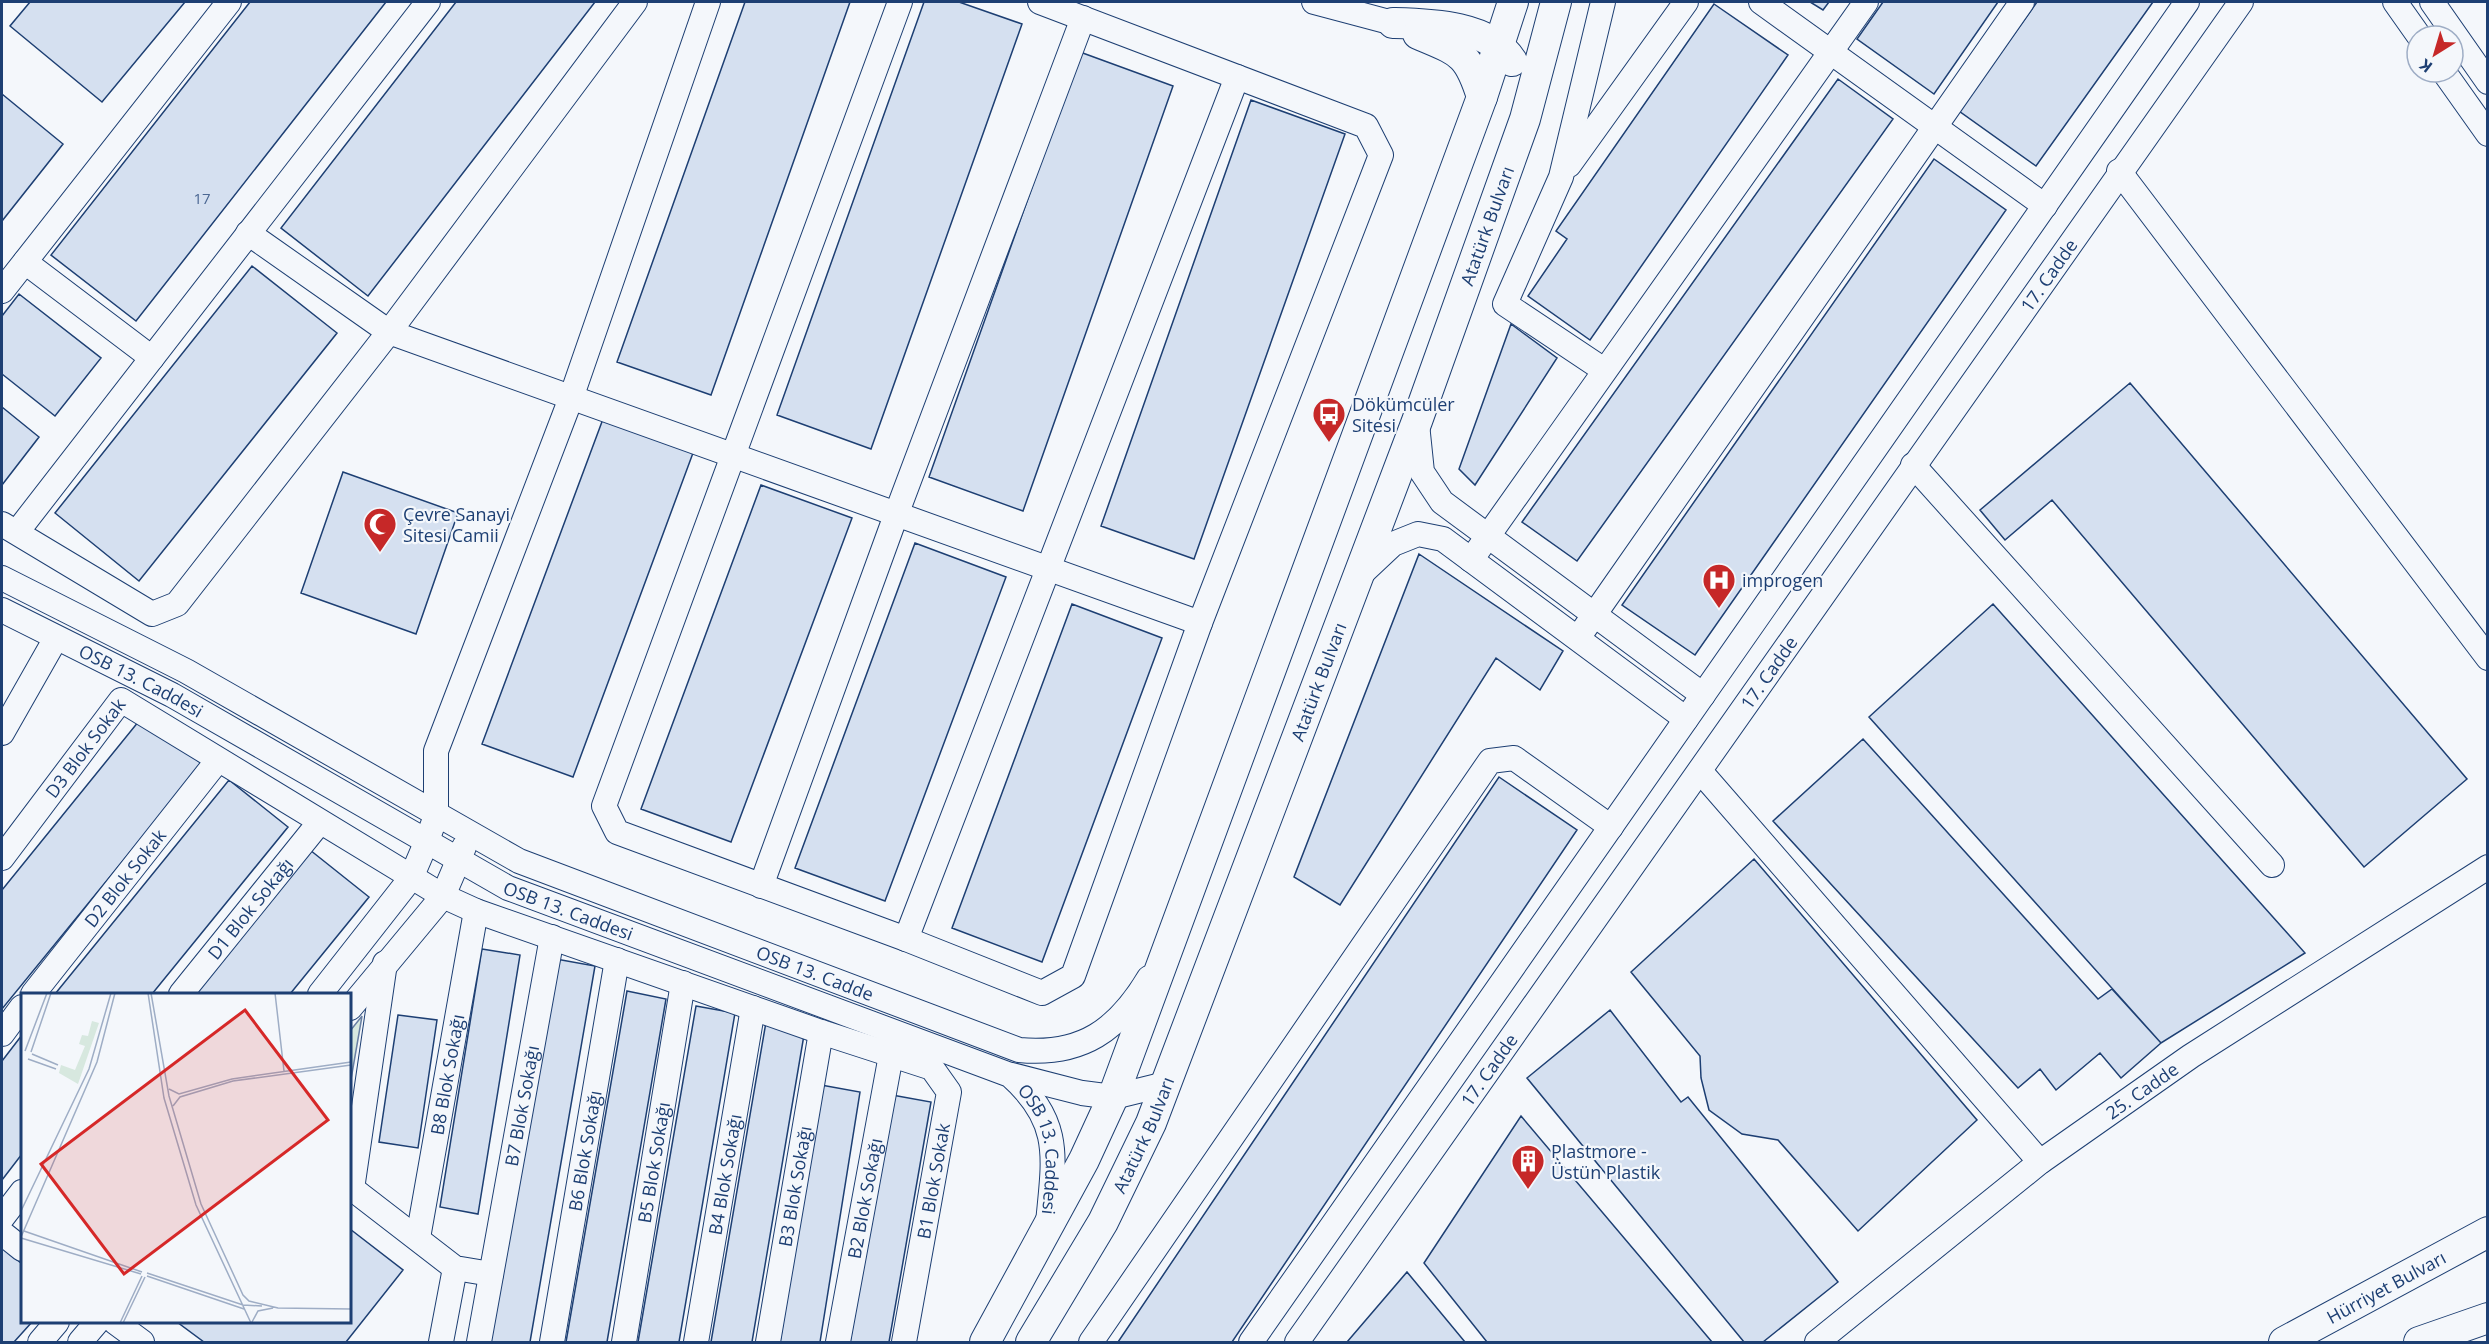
<svg xmlns="http://www.w3.org/2000/svg" width="2489" height="1344" viewBox="0 0 2489 1344" font-family="'Open Sans',sans-serif">
<rect width="100%" height="100%" fill="#f4f7fb"/>
<path fill="#d7e8df" stroke="#687fa3" stroke-width="1.5" d="M362,1016L350,1085V1031Z"/>
<path fill="#d5e0f0" stroke="#1d3f73" stroke-width="1.5" d="M30,2H185L102,102L10,26Z
M250,2H386L136,321L51,255Z
M456,2H595L368,296L281,228Z
M745,2H850L711,395L617,362Z
M924,2H959L1022,24L871,449L777,415Z
M1810,2H1829L1823,10Z
M1883,2H1998L1934,94L1857,39Z
M2037,2H2153L2036,166L1959,111Z
M1714,4L1788,55L1590,340L1528,296L1567,239L1556,231Z
M1080,52L1173,86L1023,511L929,477Z
M1838,79L1893,119L1577,561L1522,522Z
M2,94L63,144L2,221Z
M1251,100L1345,134L1194,559L1101,526Z
M1934,159L2006,210L1695,655L1622,605Z
M252,266L337,333L139,581L55,513Z
M19,294L101,358L55,416L2,374V316Z
M1511,324L1557,358L1475,485L1459,469Z
M2130,383L2467,779L2364,867L2052,500L2005,540L1980,510Z
M2,407L39,437L2,485Z
M603,419L693,453L573,777L482,744Z
M343,472L458,513L416,634L301,593Z
M761,485L852,518L731,842L641,809Z
M915,543L1006,577L885,901L795,868Z
M1419,554L1563,651L1540,690L1496,658L1340,905L1294,877Z
M1072,604L1162,638L1042,962L952,928Z
M1993,604L2305,953L2161,1043L1869,717Z
M143,716L202,764L2,1009V890Z
M1863,739L2098,999L2112,989L2161,1043L2121,1078L2100,1053L2056,1090L2040,1069L2018,1088L1773,821Z
M1499,777L1577,830L1232,1342H1118Z
M229,780L288,827L152,994H55Z
M310,850L369,897L290,994H192Z
M1754,859L1977,1120L1858,1231L1778,1140L1742,1134L1709,1110L1701,1078L1700,1056L1631,972Z
M482,949L520,955L478,1214L440,1207Z
M556,959L595,966L530,1342H490Z
M627,991L666,999L607,1342H566Z
M696,1006L735,1013L679,1342H638Z
M1610,1010L1681,1102L1688,1097L1838,1282L1763,1342H1744L1527,1078Z
M398,1015L437,1020L418,1148L379,1142Z
M766,1022L805,1029L752,1342H711Z
M22,1035V1154L2,1180V1061Z
M821,1085L860,1092L820,1342H780Z
M892,1095L931,1102L889,1342H850Z
M1521,1116L1712,1342H1487L1424,1263Z
M350,1229L403,1270L346,1342H204L177,1322H350Z
M2,1247L22,1264V1322H32L14,1342H2Z
M1407,1272L1465,1342H1347Z"/>
<g fill="none" stroke-linecap="round" stroke-linejoin="round">
<defs>
<g id="minor">
<path d="M900,2L604,806L617,832L906,939L1042,993L1073,976L1200,623L1381,155L1366,126L1040,2"/>
<path d="M1314,2L1393,23"/>
<path d="M1603,2L1561,177L1505,304L1604,370"/>
<path d="M1761,2L2045,206"/>
<path d="M2395,2L2419,36"/>
<path d="M2432,2L2488,82"/>
<path d="M2444,72L2488,134"/>
<path d="M1569,165L1686,2"/>
<path d="M2119,171L2488,658"/>
<path d="M248,233L389,332L1200,623"/>
<path d="M25,262L152,358"/>
<path d="M2,291L229,2"/>
<path d="M1417,424L1422,472L1442,502L1703,695"/>
<path d="M1913,465L2272,865"/>
<path d="M2,524L152,614L177,604L389,332L635,2"/>
<path d="M17,532L428,2"/>
<path d="M1471,560L1866,2"/>
<path d="M1360,575L1393,544L1418,534L1443,539L1686,719"/>
<path id="s1" d="M2,578L186,671L519,861L1019,1050C1082,1056 1118,1030 1149,978"/>
<path id="s2" d="M2,610L172,695L508,888L1010,1075C1063,1122 1054,1158 1048,1223"/>
<path d="M1578,638L2022,2"/>
<path d="M2,733L56,638"/>
<path d="M1700,771L2040,1162"/>
<path id="s3" d="M2,858L121,700L443,896L476,911L821,1032L932,1068L949,1092L904,1342"/>
<path d="M761,886L896,515L1083,18"/>
<path d="M906,939L1237,77"/>
<path id="s4" d="M33,994L218,760"/>
<path id="s5" d="M181,994L319,823"/>
<path d="M320,994L411,878L426,843L436,816V751L571,398L708,2"/>
<path d="M350,1008L443,896L464,847"/>
<path d="M2,1034L22,1007"/>
<path d="M1012,1075L1082,1093L1113,1097L1166,1084"/>
<path d="M350,1187L455,1268L491,1274"/>
<path d="M352,1189L385,963"/>
<path d="M2,1218L22,1192"/>
<path d="M2,1233L22,1249"/>
<path id="s6" d="M418,1238L476,911"/>
<path d="M115,1322L142,1342"/>
<path d="M40,1342L57,1322"/>
<path d="M80,1342L97,1322"/>
<path d="M441,1342L455,1268"/>
<path id="s7" d="M479,1342L552,937"/>
<path id="s8" d="M552,1342L617,960"/>
<path id="s9" d="M624,1342L683,983"/>
<path id="s10" d="M696,1342L753,1008"/>
<path id="s11" d="M768,1342L821,1032"/>
<path id="s12" d="M838,1342L891,1055"/>
<path d="M1091,1342L1490,761L1514,758L1611,827"/>
<path d="M1251,1342L2187,2"/>
<path id="s13" d="M1297,1342L2241,2"/>
<path id="s14" d="M1817,1342L2040,1162L2191,1056L2488,867"/>
</g>
<g id="major">
<path d="M1393,23C1431,24 1489,25 1512,61"/>
<path d="M1418,34C1460,52 1468,52 1482,97"/>
<path d="M985,1342L1084,1160L1113,1097L1482,97L1513,2"/>
<path id="s15" d="M1031,1342L1103,1222L1151,1123L1417,421L1525,119L1556,2"/>
<path id="s16" d="M2284,1342L2488,1232"/>
<path d="M2419,1342L2488,1318"/>
</g>
</defs>
<use href="#minor" stroke="#1d3f73" stroke-width="26"/>
<use href="#major" stroke="#1d3f73" stroke-width="32"/>
<use href="#minor" stroke="#f4f7fb" stroke-width="24"/>
<use href="#major" stroke="#f4f7fb" stroke-width="30"/>
</g>
<defs>
<symbol id="bus-pin" viewBox="-11 -11 22 30"><path d="M0 17L-7.5 6A9.5 9.5 0 1 1 7.5 6Z" fill="#c62828" stroke="#f4f7fb"/><path d="M-5-6H5V4H4V6H2V4H-2V6H-4V4H-5ZM-3.5-4V0h7V-4ZM-3.5 1.2v1.5H-2V1.2ZM2 1.2v1.5H3.5V1.2Z" fill="#fff"/></symbol>
<symbol id="mosque-pin" viewBox="-11 -11 22 30"><path d="M0 17L-7.5 6A9.5 9.5 0 1 1 7.5 6Z" fill="#c62828" stroke="#f4f7fb"/><path d="M3.5-4.9A6 6 0 1 0 3.5 4.9A5 5 0 1 1 3.5-4.9Z" fill="#fff"/></symbol>
<symbol id="hospital-pin" viewBox="-11 -11 22 30"><path d="M0 17L-7.5 6A9.5 9.5 0 1 1 7.5 6Z" fill="#c62828" stroke="#f4f7fb"/><path d="M-5-5h3v3.5h4V-5h3V5h-3V1.5h-4V5h-3Z" fill="#fff"/></symbol>
<symbol id="building-pin" viewBox="-11 -11 22 30"><path d="M0 17L-7.5 6A9.5 9.5 0 1 1 7.5 6Z" fill="#c62828" stroke="#f4f7fb"/><path d="M-4-6H4V6H1V3H-1V6H-4ZM-2.5-4.3h1.7v1.8h-1.7ZM.8-4.3h1.7v1.8H.8ZM-2.5-1h1.7V.8h-1.7ZM.8-1h1.7V.8H.8Z" fill="#fff"/></symbol>
</defs>
<g fill-rule="evenodd">
<use href="#bus-pin" x="1310" y="395" width="38" height="52"/>
<use href="#mosque-pin" x="361" y="505" width="38" height="52"/>
<use href="#hospital-pin" x="1700" y="561" width="38" height="52"/>
<use href="#building-pin" x="1509" y="1142" width="38" height="52"/>
</g>
<g text-anchor="middle" dominant-baseline="central" stroke-width="4.5" stroke-linejoin="round" paint-order="stroke">
<g font-size="15" fill="#4b6792">
<text x="202" y="198">17</text>
</g>
<g font-size="18" fill="#1d3f73" stroke="#f4f7fb">
<text stroke="none"><textPath href="#s15" startOffset="1208">Atatürk Bulvarı</textPath></text>
<text stroke="none"><textPath href="#s13" startOffset="1305">17. Cadde</textPath></text>
<text stroke="none"><textPath href="#s13" startOffset="819">17. Cadde</textPath></text>
<text stroke="none"><textPath href="#s2" startOffset="156">OSB 13. Caddesi</textPath></text>
<text stroke="none"><textPath href="#s15" startOffset="722">Atatürk Bulvarı</textPath></text>
<text stroke="none"><textPath href="#s3" startOffset="138">D3 Blok Sokak</textPath></text>
<text stroke="none"><textPath href="#s4" startOffset="148">D2 Blok Sokak</textPath></text>
<text stroke="none"><textPath href="#s5" startOffset="110">D1 Blok Sokağı</textPath></text>
<text stroke="none"><textPath href="#s2" startOffset="642">OSB 13. Caddesi</textPath></text>
<text stroke="none"><textPath href="#s1" startOffset="906">OSB 13. Cadde</textPath></text>
<text stroke="none"><textPath href="#s13" startOffset="333">17. Cadde</textPath></text>
<text stroke="none"><textPath href="#s6" startOffset="166">B8 Blok Sokağı</textPath></text>
<text stroke="none"><textPath href="#s14" startOffset="411">25. Cadde</textPath></text>
<text stroke="none"><textPath href="#s7" startOffset="240">B7 Blok Sokağı</textPath></text>
<text stroke="none"><textPath href="#s15" startOffset="236">Atatürk Bulvarı</textPath></text>
<text stroke="none"><textPath href="#s8" startOffset="194">B6 Blok Sokağı</textPath></text>
<text stroke="none"><textPath href="#s2" startOffset="1198">OSB 13. Caddesi</textPath></text>
<text stroke="none"><textPath href="#s9" startOffset="182">B5 Blok Sokağı</textPath></text>
<text stroke="none"><textPath href="#s10" startOffset="170">B4 Blok Sokağı</textPath></text>
<text transform="translate(933 1181) rotate(-80)">B1 Blok Sokak</text>
<text stroke="none"><textPath href="#s11" startOffset="158">B3 Blok Sokağı</textPath></text>
<text stroke="none"><textPath href="#s12" startOffset="146">B2 Blok Sokağı</textPath></text>
<text stroke="none"><textPath href="#s16" startOffset="116">Hürriyet Bulvarı</textPath></text>
</g>
<g font-size="18" fill="#1d3f73" stroke="#f4f7fb" text-anchor="start">
<text x="1352" y="404">Dökümcüler<tspan x="1352" dy="21">Sitesi</tspan></text>
<text x="403" y="514">Çevre Sanayi<tspan x="403" dy="21">Sitesi Camii</tspan></text>
<text x="1742" y="580">improgen</text>
<text x="1551" y="1151">Plastmore -<tspan x="1551" dy="21">Üstün Plastik</tspan></text>
</g>
</g>
<g transform="translate(21 993)">
<rect width="330" height="330" fill="#f4f7fb"/>
<path d="M71,28L78,30L57,91L38,80L40,72L54,77L64,53L58,51L61,42L67,43Z" fill="#d7e8df"/>
<path fill="none" stroke="#9eadc5" stroke-width="1.5" d="M127,0L143,105L175,212L230,330M130,0L148,103L180,211L222,302L228,308L257,315L330,316M254,0L263,78M4,58L26,0M10,59L30,0M11,61L37,72M7,66L35,76M148,96L158,101L211,86L330,69M152,113L159,104L212,88L330,72M0,218L68,76L90,0M3,238L121,279M0,244L76,69L94,0M0,245L120,281M126,280L222,312L241,313M126,283L223,316M231,329L237,318L252,315M99,330L121,283M102,330L124,284"/>
<path fill="#d62828" fill-opacity="0.15" stroke="#d62828" stroke-width="3" d="M224,17L307,127L103,281L20,171Z"/>
<rect width="330" height="330" fill="none" stroke="#1d3f73" stroke-width="3"/>
</g>
<rect width="2489" height="1344" fill="none" stroke="#1d3f73" stroke-width="6"/>
<g transform="translate(2435 54) rotate(217)"><circle r="28" fill="#f4f7fb" stroke="#9eadc5" stroke-width="1.5"/>
<path d="M0-4.5L10 22L0 15L-10 22Z" fill="#c62828"/>
<text y="-9" font-size="16" font-weight="bold" text-anchor="middle" fill="#1d3f73">K</text>
</g>
</svg>
